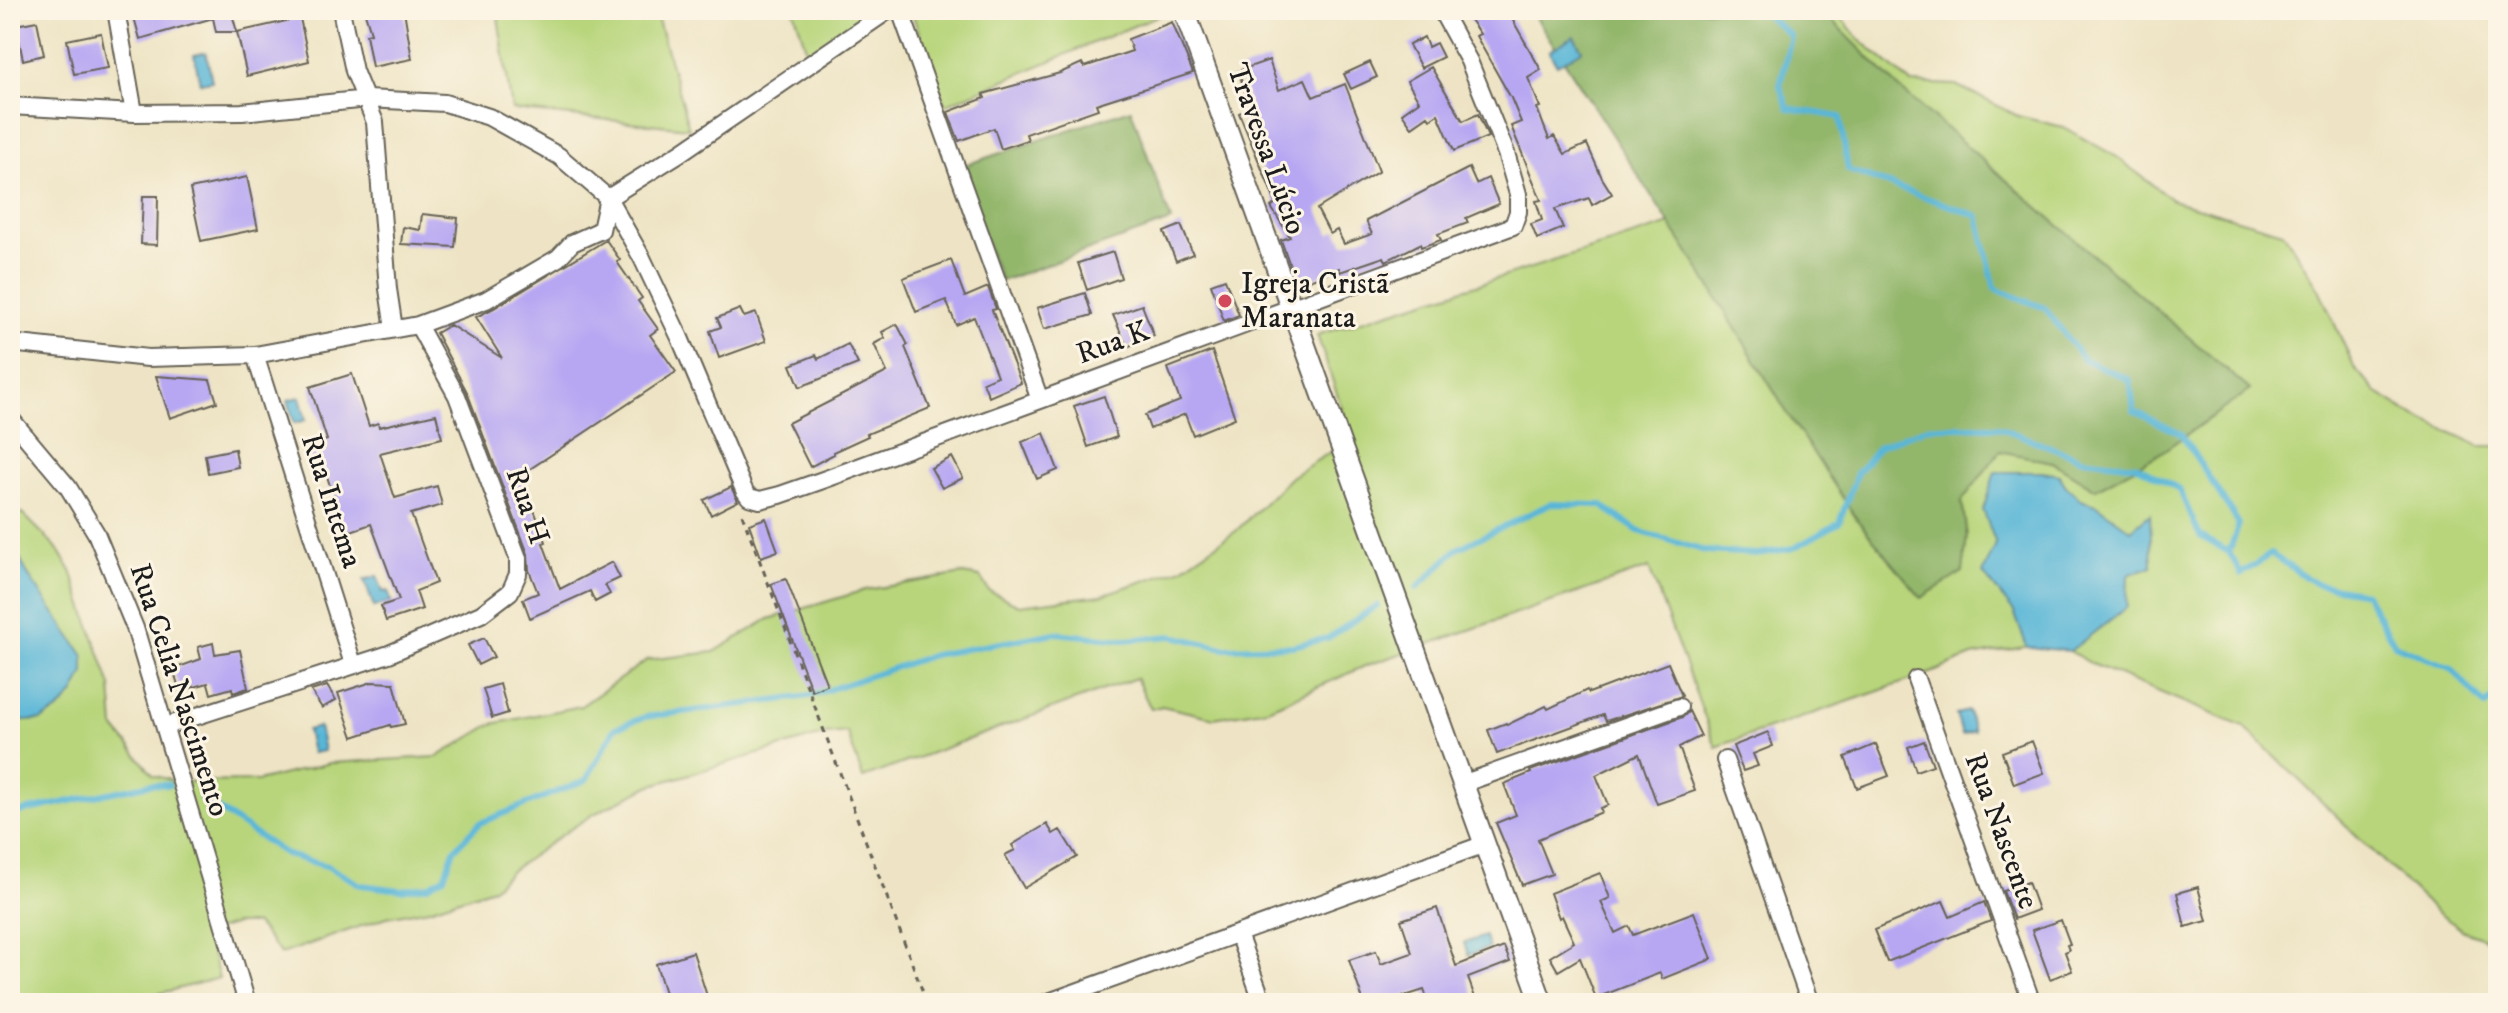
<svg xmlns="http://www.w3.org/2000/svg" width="2508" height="1013" viewBox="0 0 2508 1013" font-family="'IM FELL DW Pica',serif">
<rect width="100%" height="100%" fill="#fcf5e5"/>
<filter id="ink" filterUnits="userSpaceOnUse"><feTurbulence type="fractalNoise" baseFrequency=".0125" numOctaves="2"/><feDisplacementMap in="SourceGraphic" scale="16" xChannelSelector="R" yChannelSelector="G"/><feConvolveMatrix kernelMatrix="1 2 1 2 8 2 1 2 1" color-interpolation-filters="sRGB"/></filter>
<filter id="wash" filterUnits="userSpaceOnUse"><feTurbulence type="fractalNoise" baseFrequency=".006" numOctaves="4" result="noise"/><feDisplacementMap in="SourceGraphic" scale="32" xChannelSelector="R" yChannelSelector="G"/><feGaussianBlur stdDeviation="1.8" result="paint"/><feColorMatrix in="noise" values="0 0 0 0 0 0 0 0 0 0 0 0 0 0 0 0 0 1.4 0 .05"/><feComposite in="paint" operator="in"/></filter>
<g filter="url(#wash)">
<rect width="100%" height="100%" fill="#eee4c5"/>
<path fill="#b8d57b" stroke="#6a784c" stroke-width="2" d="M497,10H655L689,128L512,110Z
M794,10H874L808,55Z
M918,10H1166L1167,12L945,105L912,13Z
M1561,10H1835L1858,38L1911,83L1956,85L2018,116L2063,127L2117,157L2172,200L2283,232L2319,289L2354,367L2376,392L2407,412L2480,446H2498V943L2464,931L2434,910L2244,727L2092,664L2054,642L1972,656L1931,673L1716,747L1649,568L1365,666L1268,709L1214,718L1162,706L1151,709L1136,678L863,778L847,732L826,734L649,786L592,815L566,832L512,870L493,888L429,909L387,917L281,954L256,924H236L206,933L219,978L122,1003H10V722H18L73,695L84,672L83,656L28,575L10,539V513H22L56,547L71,571L111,686L114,727L153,775L177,782L257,781L330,763L437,757L492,724L581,706L647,660L714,652L769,619L865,590L963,574L980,577L989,591L1019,605L1102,595L1182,568L1236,531L1291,477L1352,438L1317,335L1712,211Z"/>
<path fill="#92b66b" stroke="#576944" stroke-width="2" d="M1531,10H1822L1897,86L2250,390L2156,456L2096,489L2052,462L2000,451L1962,501L1967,536L1963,572L1921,598L1858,521L1789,416L1699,269Z
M1131,109L1171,221L1001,281L956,168Z"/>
<path fill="#59b6d7" stroke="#3a697a" stroke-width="2" d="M1574,36L1582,50L1557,65L1549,51Z
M206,52L212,81L200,83L194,55Z
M300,397L306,420L294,423L288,400Z
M1995,472H2042L2059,475L2066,486L2081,500L2096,505L2131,530L2150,514L2152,566L2128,575L2127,607L2070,651L2027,647L2014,612L1983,573L1996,544L1983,510Z
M10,539L28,575L84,656V673L73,695L58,710L41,720L10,722Z
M377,576L383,592L388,591L391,601L374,607L364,580Z
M1968,711L1974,731L1962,735L1956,714Z
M319,727L324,751L312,753L307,730Z
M1485,936L1489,948L1468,955L1464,943Z"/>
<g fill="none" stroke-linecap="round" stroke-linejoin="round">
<path stroke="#59b6d7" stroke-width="6" d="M1760,10L1791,36L1780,86L1788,108L1840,117L1848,170L1978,216L1995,289L2045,308L2083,359L2130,380L2134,411L2181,434L2239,524L2229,552L2241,574L2271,554L2316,584L2365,593L2395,645L2451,668L2485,706L2498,694
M1417,588L1457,549L1550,504L1601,505L1638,531L1705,551L1758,554L1794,548L1839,523L1857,473L1879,446L1929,427H1998L2082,459L2135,465L2179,489L2200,536L2229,552
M201,798L287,855L327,866L361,885L401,890L428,886L444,877L454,850L480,823L586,780L615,728L645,717L810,696L933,655L1055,633L1124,640L1173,636L1224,648L1293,646L1328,638L1378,605
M10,814L151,784L169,785"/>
</g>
<g id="blocks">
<path fill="#b7a7f3" d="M132,10H231L237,32H216L213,18L140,39Z
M364,10H404L412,59L372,67L366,34L371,33Z
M1463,10H1507L1541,70L1528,78L1540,107L1537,108L1549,139L1554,136L1565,154L1587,144L1602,178L1612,194L1592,205L1589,198L1555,209L1563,228L1537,239L1531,224L1542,220L1536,201L1541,200L1511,126L1521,122L1511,98L1476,36L1480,34Z
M300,18L309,61L247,76L237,32Z
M37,21L44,55L23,60L16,25Z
M1172,22L1193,73L1096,104L1098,109L1026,134L1028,140L1001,149L994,128L959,141L948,112L985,98L983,94L1060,73L1082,63L1084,67L1132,51L1128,39Z
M101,33L108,68L74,74L67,40Z
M1424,37L1428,47L1436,43L1443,57L1421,68L1409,45Z
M1269,60L1279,90L1305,79L1313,97L1345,84L1379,171L1317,209L1330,234L1337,230L1344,244L1372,234L1366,221L1469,168L1476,184L1488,178L1499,204L1466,218L1468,223L1438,234L1441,240L1421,247L1420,244L1386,261L1384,257L1340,272L1339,268L1297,285L1281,240L1290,237L1271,207L1276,203L1239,113L1251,108L1238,71Z
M1370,62L1377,77L1351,89L1344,74Z
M1431,67L1463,121L1478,114L1488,137L1454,151L1438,114L1430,119L1428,116L1412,127L1402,113L1419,101L1407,81Z
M247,177L258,229L201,241L190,189Z
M143,196H158L157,245L141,244Z
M422,214L458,218L455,247L401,244L403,227L420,230Z
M1181,225L1193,254L1176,261L1164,232Z
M606,240L620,260L617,262L642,298L638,301L658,329L650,335L676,372L521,475L546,542L543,543L560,589L612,562L620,578L605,585L610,594L595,602L590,591L530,618L523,599L538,593L529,570L528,554L467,392L436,333L450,325L502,358L476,317L494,308Z
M1113,252L1121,278L1087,290L1078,263Z
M951,260L965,297L988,287L996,309L992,310L1021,383L989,397L983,382L997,376L974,317L956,325L946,300L916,312L903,278Z
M1225,279L1239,315L1224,321L1211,284Z
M1085,293L1092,315L1044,329L1037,308Z
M1142,305L1154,336L1127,347L1113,315Z
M740,309L744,317L756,313L766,341L719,358L710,331L721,327L717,318Z
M897,324L908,345L905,347L930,408L867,434L868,436L833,452L834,454L810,467L788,423L887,372L874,344L885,338L882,332Z
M848,344L858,364L800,387L791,365L816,355L818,359Z
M1212,351L1235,418L1193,435L1185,414L1150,429L1145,415L1180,401L1168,368Z
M352,374L369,426L378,423L379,427L436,414L442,438L380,453L395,498L437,486L442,505L411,514L436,583L416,591L422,609L386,621L381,606L399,600L371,524L345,533L325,470L313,474L304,447L327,440L310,387Z
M156,376L210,380L217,402L170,418Z
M1104,396L1117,437L1088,447L1074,406Z
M1044,433L1058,470L1037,479L1022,442Z
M235,449L238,467L208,473L205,455Z
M952,457L963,478L942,488L931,468Z
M731,487L738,501L711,515L704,500Z
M766,518L778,551L761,557L749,524Z
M786,579L827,685L812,691L771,584Z
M484,638L494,657L478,665L468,645Z
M213,643L215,654L240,650L248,688L233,693L232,688L211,694L208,683L180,691L173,669L201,659L198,647Z
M1668,663L1682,696L1606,721L1603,715L1497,754L1488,730L1506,723L1507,725L1546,706L1548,709L1587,690L1589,693Z
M372,682L394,683L405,724L391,727L390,725L353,737L338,693Z
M500,684L508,713L492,718L483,689Z
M327,686L336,700L322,708L311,691Z
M1689,711L1701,736L1679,747L1695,791L1657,804L1639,754L1596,775L1608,805L1600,808L1602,812L1538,839L1552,874L1522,885L1496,823L1516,815L1504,784L1531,773L1530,771L1683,717Z
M1768,732L1773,746L1753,754L1758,766L1743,771L1733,746Z
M1924,741L1933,765L1916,771L1908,747Z
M2032,741L2044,773L2014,784L2002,752Z
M1876,744L1889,776L1857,788L1845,757Z
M1047,824L1053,834L1060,830L1077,857L1024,888L1005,855L1015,850L1012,845Z
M1600,873L1610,898L1601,902L1615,933L1629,926L1633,935L1694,912L1712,959L1662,979L1660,973L1596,998L1580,958L1558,971L1550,957L1574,942L1562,916L1559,918L1550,893Z
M2028,882L2038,910L2014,919L2003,891Z
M2198,887L2207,921L2185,927L2177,893Z
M1943,901L1950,917L1984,902L1991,921L1887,962L1874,930Z
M1437,908L1456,966L1504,947L1510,962L1468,978L1477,1003H1429L1424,990L1383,1003H1364L1349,960L1376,951L1381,964L1412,953L1401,920Z
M2061,920L2070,944L2067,945L2069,950L2065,952L2072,971L2050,979L2032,930Z
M693,952L707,996L685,1003H668L656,964Z"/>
</g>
</g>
<g filter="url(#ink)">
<use href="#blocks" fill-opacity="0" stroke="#666257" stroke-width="2"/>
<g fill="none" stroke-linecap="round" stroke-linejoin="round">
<defs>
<path id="minor" d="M116,10L134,113
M341,10L354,71L375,122L388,289L394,329
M900,10L1040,400
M10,106L134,113L242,112L367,99L445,103L489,117L559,156L608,198L642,258L680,338L744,490L749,497L760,500L780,495L823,480L1513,226L1518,212V194L1506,153L1469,61L1441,10
M608,198L680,153L889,10
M10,343L148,358L255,355L418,325L486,300L558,258L572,243L601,230L608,198
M255,355L353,664
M10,418L68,487L96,533L135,628L247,1003
M1916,679L2032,1003
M166,726L389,654L481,614L510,592L518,574V558L457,396L418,325
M1725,760L1810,1003
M1462,784L1679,707
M1238,934L1263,1003
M1046,1003L1485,844"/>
<path id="tertiary" d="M1184,10L1542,1003"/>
</defs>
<use href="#minor" stroke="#666257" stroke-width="20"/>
<use href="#tertiary" stroke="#666257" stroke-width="24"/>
<path stroke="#666257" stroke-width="3" stroke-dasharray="6 6" stroke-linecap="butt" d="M742,514L927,1003"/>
<use href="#minor" stroke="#fff" stroke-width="16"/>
<use href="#tertiary" stroke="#fff" stroke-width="20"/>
</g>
</g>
<circle fill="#d1495b" stroke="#fcf5e5" stroke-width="3" cx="1225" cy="301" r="8"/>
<g text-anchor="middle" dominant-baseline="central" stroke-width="6" stroke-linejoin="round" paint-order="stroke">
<g font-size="30" fill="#1c1c1c" stroke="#fcf5e5">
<text transform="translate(1266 149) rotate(70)">Travessa Lúcio</text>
<text transform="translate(1113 343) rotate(-20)">Rua K</text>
<text transform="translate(331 501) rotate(72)">Rua Intema</text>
<text transform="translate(527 506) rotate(71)">Rua H</text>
<text transform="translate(179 690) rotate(72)">Rua Celia Nascimento</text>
<text transform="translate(2001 831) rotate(70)">Rua Nascente</text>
</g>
<g font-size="30" fill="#1c1c1c" stroke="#fcf5e5" text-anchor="start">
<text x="1241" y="284">Igreja Cristã<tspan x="1241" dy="34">Maranata</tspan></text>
</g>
</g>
<rect width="2508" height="1013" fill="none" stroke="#fcf5e5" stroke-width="40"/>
</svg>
